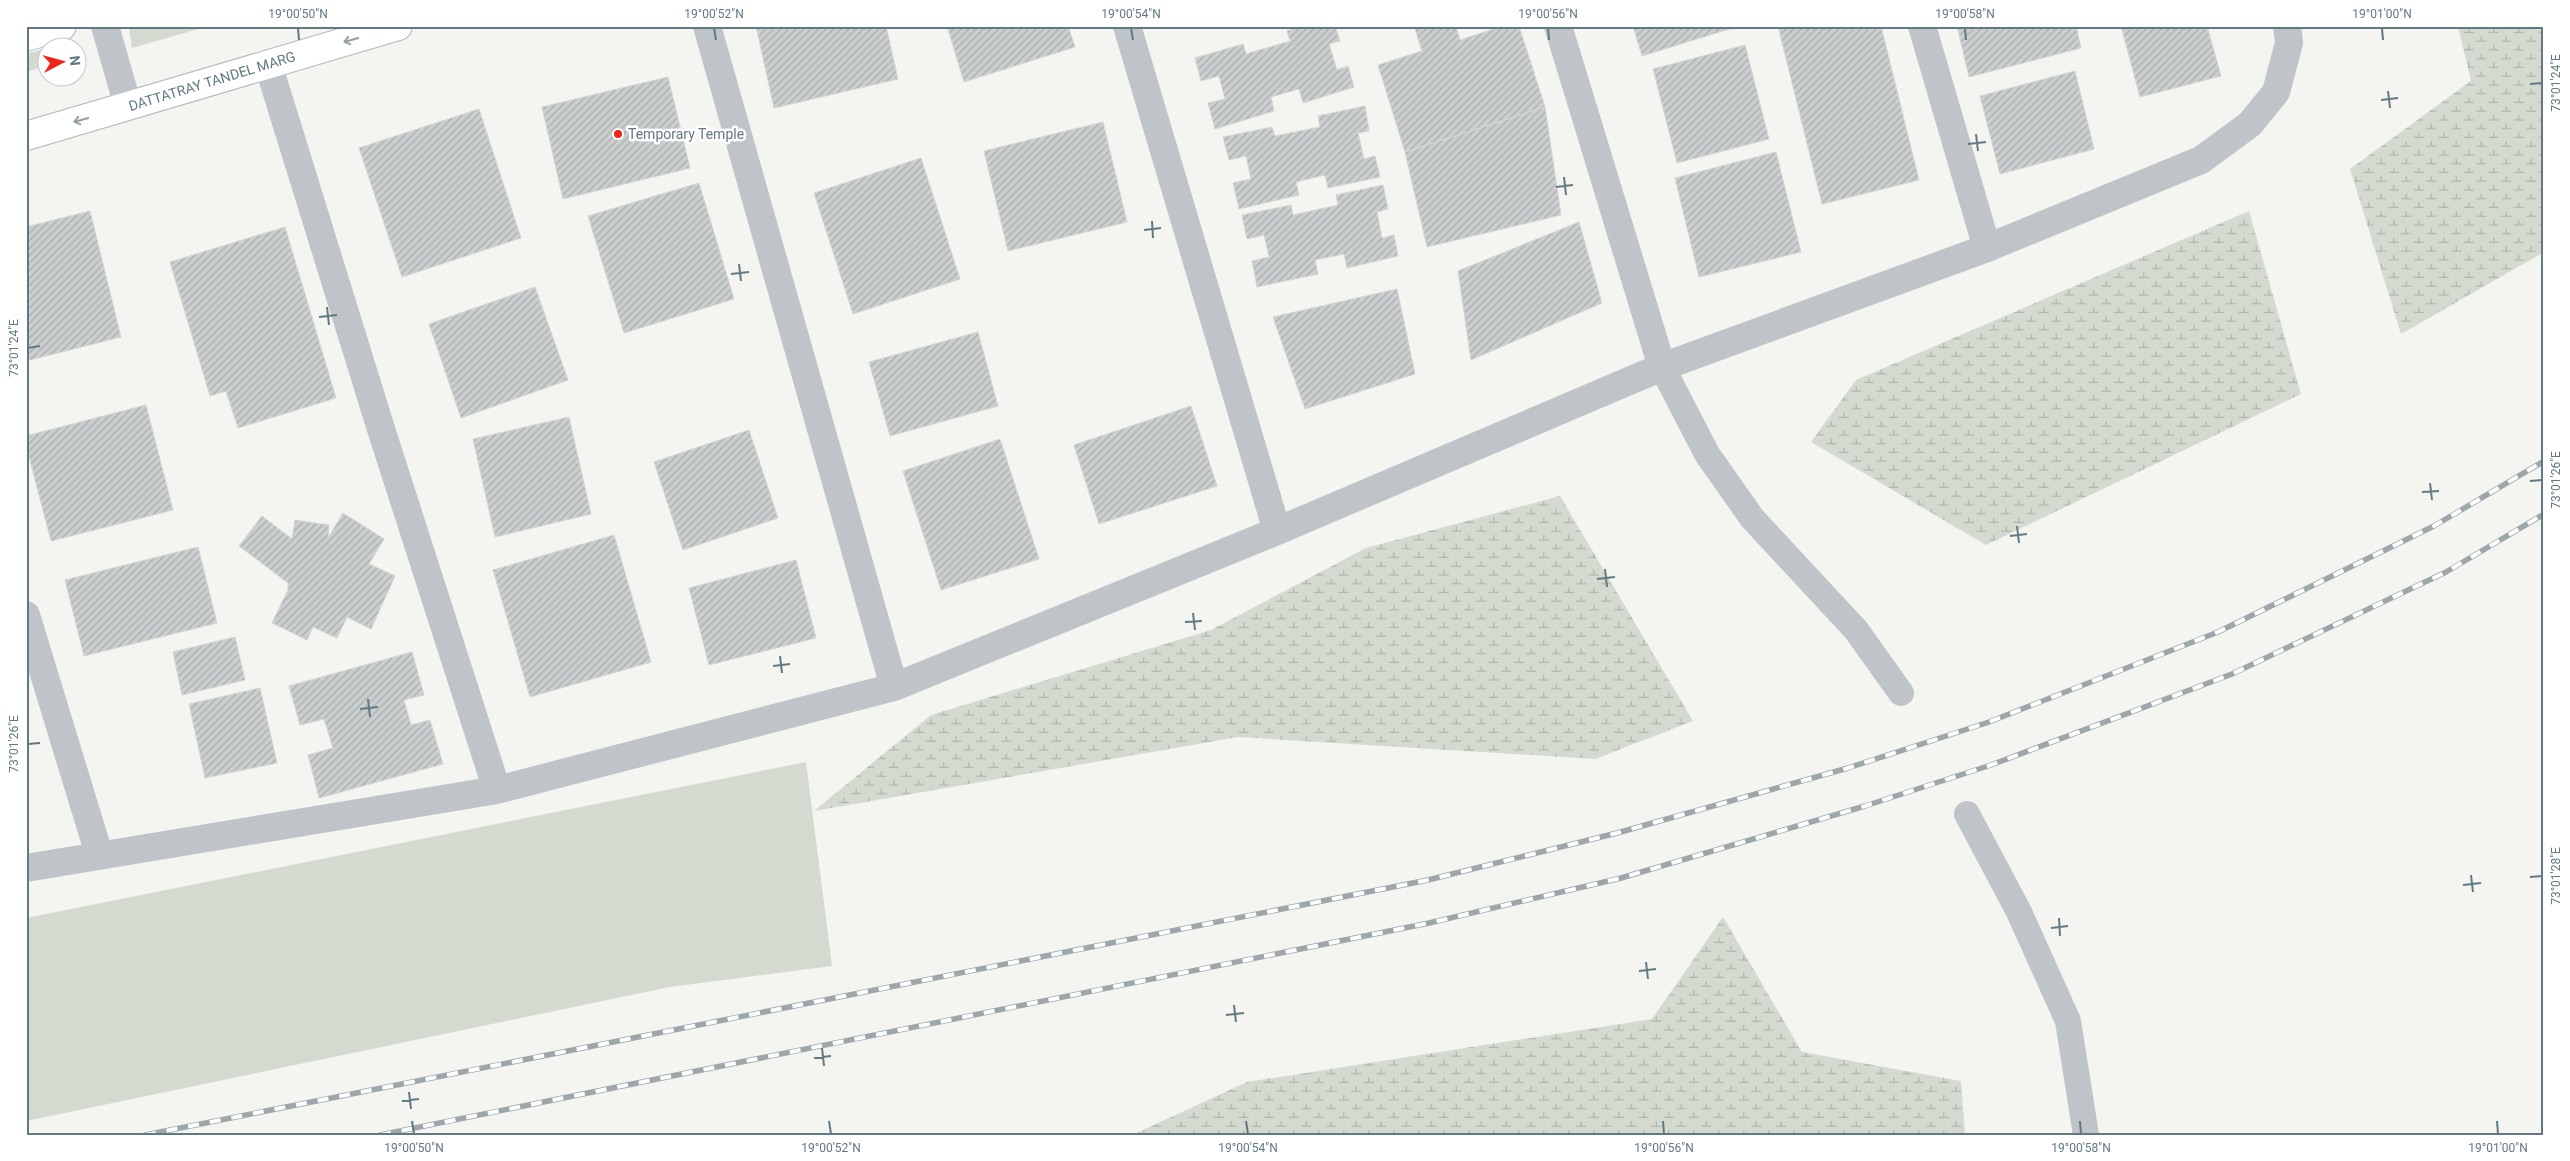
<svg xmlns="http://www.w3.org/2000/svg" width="2570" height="1161" viewBox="0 0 2570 1161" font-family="Roboto,sans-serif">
<defs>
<pattern id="wetland-marsh" width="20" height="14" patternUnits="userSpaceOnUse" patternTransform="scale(1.25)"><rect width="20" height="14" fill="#d4dacf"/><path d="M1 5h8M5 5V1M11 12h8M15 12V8" fill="none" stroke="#afb6ad"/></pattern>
<pattern id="building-hatch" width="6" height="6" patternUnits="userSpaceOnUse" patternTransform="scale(1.25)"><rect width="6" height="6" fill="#cbcfd0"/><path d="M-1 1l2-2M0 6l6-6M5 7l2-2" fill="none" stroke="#a8adae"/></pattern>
</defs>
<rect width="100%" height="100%" fill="#f4f4f0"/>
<path fill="url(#wetland-marsh)" d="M2458,26H2544V252L2401,334L2350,169L2471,81Z
M2249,211L2301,394L1986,545L1811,442L1856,380Z
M1560,496L1693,721L1595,759L1238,737L814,811L931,715L1211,630L1366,548Z
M1723,917L1802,1052L1961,1081L1965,1135H1132L1247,1082L1652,1019Z"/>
<path fill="#d4dacf" d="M129,26H209L132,48Z
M47,48V66L26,72V54Z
M806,762L832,966L670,987L26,1121V918Z"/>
<path fill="url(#building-hatch)" stroke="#d5d5d3" d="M756,26H886L898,79L774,108Z
M947,26H1068L1075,47L964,82Z
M1302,26H1335L1340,41L1329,44L1337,70L1348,66L1354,87L1303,103L1299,89L1271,97L1274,111L1215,129L1208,103L1225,99L1219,76L1201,81L1195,58L1243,44L1246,54L1290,41L1287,31Z
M1414,26H1456L1460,40L1503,26H1519L1545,107L1405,152L1378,65L1422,51Z
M1633,26H1739L1642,56Z
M1778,26H1881L1919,180L1822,204Z
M1957,26H2076L2081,48L1969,77Z
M2121,26H2207L2221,76L2140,97Z
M1745,45L1769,139L1677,163L1653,69Z
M2075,71L2094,149L2000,174L1980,96Z
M668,77L690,168L563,199L542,107Z
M1365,106L1369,131L1358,133L1364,159L1375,156L1380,177L1328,188L1325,175L1296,182L1299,195L1239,209L1233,183L1251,179L1246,156L1229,160L1223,137L1272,127L1275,136L1320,127L1318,116Z
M1545,107L1561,215L1427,247L1405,152Z
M479,109L521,238L402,277L359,148Z
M1103,122L1127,222L1008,251L984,151Z
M1776,152L1801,252L1699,277L1675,178Z
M921,158L960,279L853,314L814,193Z
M699,183L734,299L624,333L588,216Z
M1383,185L1388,209L1377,212L1382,238L1394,235L1398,256L1347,268L1344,254L1315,260L1318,274L1257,287L1252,261L1269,257L1264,235L1247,239L1242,215L1291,205L1293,215L1338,205L1336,195Z
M90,211L121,337L26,361V227Z
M1579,222L1602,303L1471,360L1458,271Z
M285,227L336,398L238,428L226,391L210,396L170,262Z
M535,287L568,380L461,418L429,324Z
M1397,289L1415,374L1305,409L1273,317Z
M978,332L998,406L890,436L869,362Z
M146,405L173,510L51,541L26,445V436Z
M1191,406L1217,486L1099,524L1074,445Z
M569,417L591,514L495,537L473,439Z
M749,430L778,518L683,550L654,462Z
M1000,439L1039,559L941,590L903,471Z
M343,513L384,539L369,564L395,576L371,629L347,617L337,638L313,627L307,640L272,623L288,590V583L239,546L262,516L292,539L295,520L329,525L328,538Z
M614,535L651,662L530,697L493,570Z
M198,547L217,623L84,656L65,580Z
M796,560L816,638L709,665L689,588Z
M235,637L245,680L182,695L173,652Z
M412,652L424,695L404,700L411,725L430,720L443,764L319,798L308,755L333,748L324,719L300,725L289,686Z
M260,688L277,763L205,778L189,704Z"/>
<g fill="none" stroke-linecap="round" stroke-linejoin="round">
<defs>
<path id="secondary" d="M26,37L62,26
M26,136L398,26"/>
</defs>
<use href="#secondary" stroke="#b1b8bb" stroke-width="30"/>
<path stroke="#bec4c7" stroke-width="26" d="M1662,367L1707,454L1752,518L1856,630L1901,693
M1967,814L2019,912L2068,1021L2086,1135"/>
<path stroke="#bec4c7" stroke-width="28" d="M105,26L128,106
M707,26L894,687
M1127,26L1277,531
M1558,26L1662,367
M1922,26L1987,248
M268,64L381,429L497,790
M26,615L99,854
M26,868L497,790L894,687L1277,531L1662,367L1987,248L2201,160L2250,124L2276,92L2289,43L2287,26"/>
<use href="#secondary" stroke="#fff" stroke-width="28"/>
<defs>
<path id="rail" d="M145,1135L1428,880L1617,833L1848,768L1989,722L2218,632L2434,526L2544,461
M380,1135L1429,923L1621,878L1865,806L1991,765L2232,674L2446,572L2544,514"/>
</defs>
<use href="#rail" stroke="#9da7ab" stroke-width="5.5"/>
<use href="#rail" stroke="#fff" stroke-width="4" stroke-dasharray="11" stroke-linecap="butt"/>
</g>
<defs><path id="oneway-shaft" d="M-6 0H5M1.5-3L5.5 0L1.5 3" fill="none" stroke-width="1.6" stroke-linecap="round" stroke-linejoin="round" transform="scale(1.25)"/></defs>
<g stroke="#90a1a8">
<use href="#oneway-shaft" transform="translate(351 40) rotate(164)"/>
<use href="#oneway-shaft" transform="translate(81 120) rotate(164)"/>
</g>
<path fill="none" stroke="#617983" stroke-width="2" d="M298,28L299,40M714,28L716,40M1131,28L1133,40M1548,28L1549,40M1965,28L1966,40M2382,28L2383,40M2530,84L2542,83M2388,91L2390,108M2381,100L2398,98M1976,134L1978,151M1968,144L1986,142M1564,177L1566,195M1556,187L1573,185M1152,221L1153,238M1144,230L1161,228M739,264L741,281M731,274L749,272M327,307L329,325M319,317L337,315M28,348L40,346M2530,481L2542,480M2430,483L2432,500M2422,492L2439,491M2017,526L2019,543M2010,536L2027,534M1605,569L1607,587M1597,579L1615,577M1193,613L1195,630M1185,622L1202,621M780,656L782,673M773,666L790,664M368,699L370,717M360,709L378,707M28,744L40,743M2471,875L2473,892M2530,877L2542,876M2463,885L2481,883M2059,918L2060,936M2051,928L2068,926M1646,962L1648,979M1639,971L1656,969M1234,1005L1236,1022M1226,1015L1244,1013M822,1048L824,1066M814,1058L831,1056M409,1092L411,1109M402,1101L419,1099M412,1121L414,1134M829,1121L831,1134M1246,1121L1248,1134M1663,1121L1664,1134M2080,1121L2081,1134M2497,1121L2498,1134"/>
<circle fill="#ed2618" stroke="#fff" stroke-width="2" cx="618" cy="134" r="5"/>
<g text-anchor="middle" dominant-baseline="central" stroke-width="5" stroke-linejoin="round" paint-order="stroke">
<g font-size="14" fill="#617983" stroke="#fff">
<text transform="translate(212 81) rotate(-17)">DATTATRAY TANDEL MARG</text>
</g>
<g font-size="14" fill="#617983" stroke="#fff" text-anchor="start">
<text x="628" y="134">Temporary Temple</text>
</g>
</g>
<rect width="2570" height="1161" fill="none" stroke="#ffffff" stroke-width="55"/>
<g transform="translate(62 62) rotate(84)"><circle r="24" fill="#ffffff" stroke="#c0c9cd"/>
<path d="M0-4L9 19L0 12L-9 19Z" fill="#ed2618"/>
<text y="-8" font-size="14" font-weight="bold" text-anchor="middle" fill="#617983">N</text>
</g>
<rect x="28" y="28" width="2514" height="1106" fill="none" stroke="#617983" stroke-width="2"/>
<g font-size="12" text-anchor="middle" fill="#617983">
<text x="298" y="18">19°00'50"N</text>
<text x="714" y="18">19°00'52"N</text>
<text x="1131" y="18">19°00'54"N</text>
<text x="1548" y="18">19°00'56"N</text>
<text x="1965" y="18">19°00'58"N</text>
<text x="2382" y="18">19°01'00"N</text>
<text transform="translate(2556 83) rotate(-90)" y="4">73°01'24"E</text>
<text transform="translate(14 348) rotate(-90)" y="4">73°01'24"E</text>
<text transform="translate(2556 480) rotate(-90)" y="4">73°01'26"E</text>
<text transform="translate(14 744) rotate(-90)" y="4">73°01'26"E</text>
<text transform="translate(2556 876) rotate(-90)" y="4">73°01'28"E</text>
<text x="414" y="1152">19°00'50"N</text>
<text x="831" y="1152">19°00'52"N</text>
<text x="1248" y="1152">19°00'54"N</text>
<text x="1664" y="1152">19°00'56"N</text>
<text x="2081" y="1152">19°00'58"N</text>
<text x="2498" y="1152">19°01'00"N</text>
</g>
</svg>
